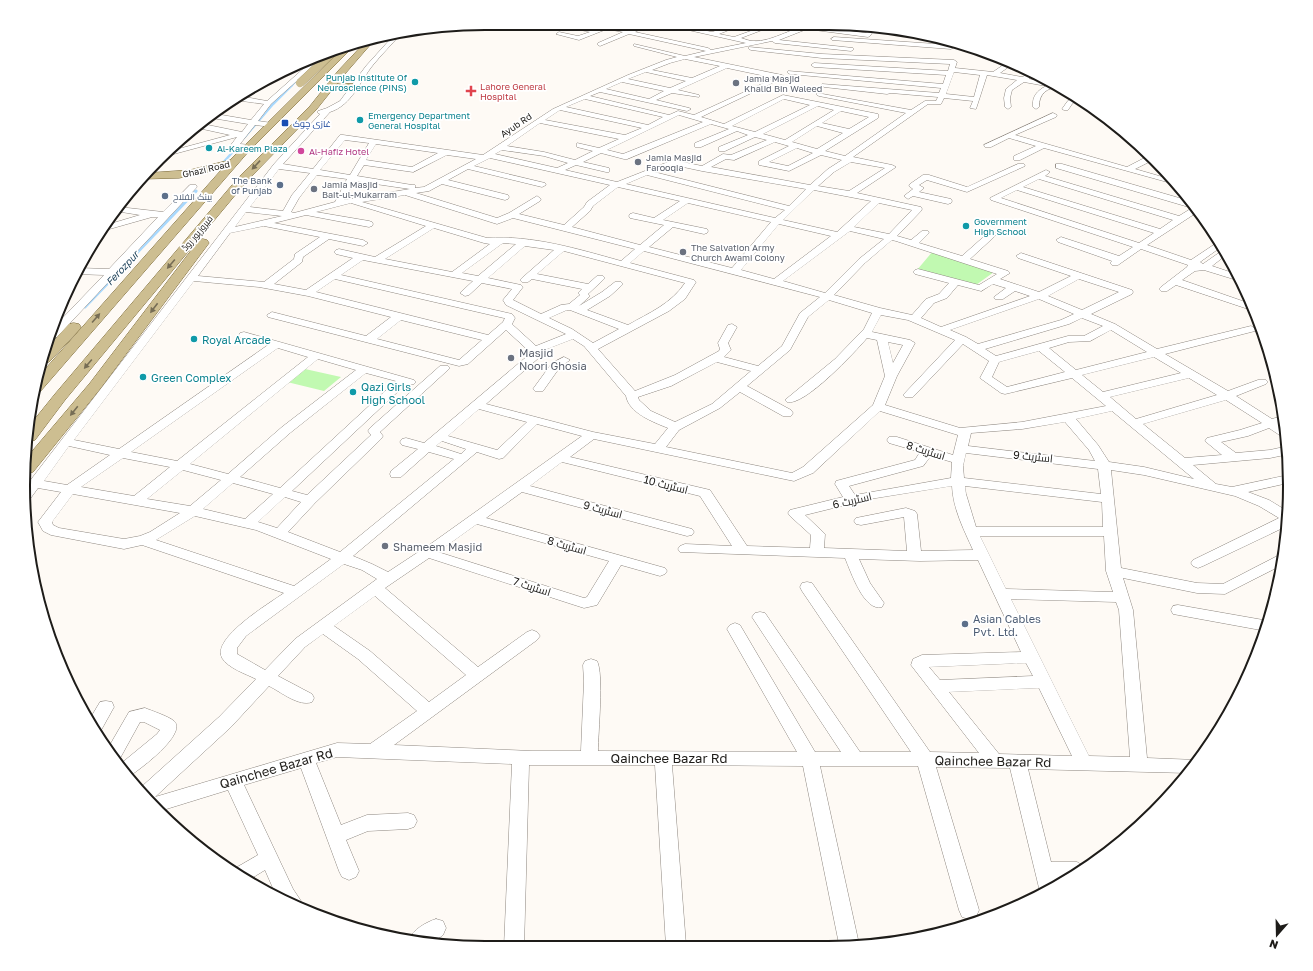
<svg xmlns="http://www.w3.org/2000/svg" width="1313" height="971" viewBox="0 0 1313 971" font-family="'Golos Text',Cairo,sans-serif">
<rect width="100%" height="100%" fill="#fefaf5"/>
<path fill="#c1f9b1" d="M933,251L994,272L976,285L917,270Z
M305,369L341,377L324,391L287,382Z"/>
<g fill="none" stroke-linecap="round" stroke-linejoin="round">
<path stroke="#a8d8fd" stroke-width="2" d="M291,86L299,78"/>
<path stroke="#a8d8fd" stroke-width="2.5" d="M243,139L273,104L292,85
M221,165L239,145
M195,192L196,191"/>
<path stroke="#a8d8fd" stroke-width="3" d="M85,307L196,191"/>
<path stroke="#a8d8fd" stroke-width="3.5" d="M49,346L59,334"/>
<defs>
<path id="minor" d="M543,23H558L596,29L601,27L586,23H598L628,30L644,23H653L635,32L708,48L711,50L746,43L675,27L678,25L712,32L737,24H744L719,34L734,37L770,24H778L741,38C745,39 749,41 753,41C772,43 797,24 817,24L814,26L866,33L869,29L862,28V26L889,29L886,31L874,30L870,36L868,37L807,29L779,40L853,48V50L851,51L775,43L772,41L694,57L782,75L785,77L701,117L724,124L783,95L878,114V118L825,151L845,156L906,113L819,96L817,95V93L911,110L925,101H936L938,97L891,93L887,94L824,87L821,85L822,84L939,93L941,88L790,74L788,73V71L943,84L946,75L814,67L811,65L814,63L948,71L950,64L822,58L751,50L749,49V47L822,54L954,60L957,62L955,68L993,72L1009,61L1014,63L1000,73L1022,77L1027,75L1030,77L1029,79L1050,83L1059,87C1047,88 1039,93 1039,107L1036,109L1033,107C1032,96 1037,91 1046,86L1024,82L1012,90L1010,98L1011,107L1008,109L1005,107L1004,98L1006,89L1017,80L987,75L976,109L970,108L973,101L944,98L941,104H928L853,157L892,165L896,167L857,193L921,207L922,209L921,211L897,236L911,240L922,231H928L929,233L919,243L962,256L989,232H995L997,234L995,236L970,259L1008,271L1010,273L1000,279L1039,292L1071,276L1018,258L1016,256L1021,253L1132,290L1133,292L1132,294L1091,314L1115,324L1157,349L1251,326L1256,329L1255,331L1165,354L1228,391L1258,380H1266L1268,382L1266,384L1236,396L1272,419L1282,416L1284,423L1280,424L1284,427L1286,436H1281L1269,428L1248,436L1221,442L1236,453L1270,450L1288,446L1289,454L1270,458L1193,465L1216,484L1232,487L1288,475V483L1248,492L1269,500L1287,511V526L1203,566L1198,568L1193,566L1191,563L1193,560L1279,518L1259,506L1235,496L1144,475L1111,470L1121,568L1197,583L1223,584L1283,553L1284,554L1282,565L1225,594L1197,593L1123,578L1133,610L1147,758L1197,760L1188,773L1028,769L1051,862H1077L1085,867L1063,879H1055L1056,883L1040,892L1010,768L936,767L979,910L976,917L969,919L962,917L959,910L918,766H820L859,944H839L803,766L672,765L686,945L666,946L655,765H529L524,947H504L512,764L337,757L316,763L341,825L367,815L408,813L414,815L417,821L414,827L408,829L368,831L346,840L359,871L356,877L349,880L342,877L339,871L301,768L244,785L293,889L301,901L299,905L276,895L265,870L247,881L232,870L258,855L228,790L160,811L139,789L219,717L256,679C246,674 228,668 222,658C211,638 270,603 284,593L142,545L124,549L51,535L43,531L38,522L61,492L38,488L30,499L25,500L26,486L274,164L320,114L318,113V111L327,108L340,101L366,66L394,35H400C391,45 382,54 373,65C360,81 352,105 330,112L283,164L313,169L340,135H343L483,155L553,109L628,75L666,60L677,57L634,46V44L685,56L706,51L629,34L600,46L598,45V43L623,32L607,29L579,40L556,34L559,32L578,36L590,32ZM685,59L720,66L692,78L652,70L670,63ZM727,68L775,78L694,115L678,111L669,115L590,96L600,92L687,111L691,109L689,108L656,100L672,93L699,97V95L678,90ZM646,72L686,81L670,88L628,79ZM954,72L980,75L974,97L946,94ZM622,82L664,91L649,99L606,89ZM585,99L663,117L648,125L566,107ZM784,99L810,105L755,132L732,126ZM818,106L834,110L785,140L763,134ZM560,110L642,128L625,135L545,120ZM841,111L869,117L849,129L822,123ZM679,115L703,122L623,154L607,150ZM540,123L619,139L599,148L577,143V147L593,151L575,160L544,152L507,146ZM711,124L729,129L695,143V147H701L737,131L748,135L719,147V151H725L755,137L767,140L731,155L723,154L702,166L673,160L617,182L565,170L576,165L606,172H609V168L583,162L601,153L624,159H627ZM817,126L843,133L817,149L792,142ZM345,140L369,143L350,175L320,170ZM775,142L789,146L759,161V165L789,171L821,155L842,160L828,169L810,185L711,167L726,159L734,160ZM376,144L438,153L412,167L366,160ZM797,148L813,153L788,166L769,162ZM502,150L544,156L568,163L557,168L495,154ZM447,155L476,159L424,187L415,188V185H412L357,176L364,165L413,172ZM490,158L610,185L587,202L584,207L564,225L519,214L540,201L541,199L537,196L509,213L497,218L416,193L429,191L442,184L505,200L508,199L509,197L508,195L448,180L468,169L542,187L546,185L545,183L474,166ZM851,162L885,168L849,191L818,186L834,172ZM674,165L702,171L806,189L789,206L654,172ZM279,169L310,173L292,195L283,211L250,207ZM317,175L347,179L335,202L294,213L291,212L299,198ZM647,175L785,210L775,218L626,184ZM355,181L410,189L344,200ZM618,187L680,201L654,218L633,213L630,214L629,216L630,218L664,225L640,245L572,227L590,211L593,206ZM814,190L871,201L837,232L783,220ZM405,195L497,224L513,218L635,249L621,261C578,249 532,235 487,238L362,202ZM351,203L426,226L375,257L339,249L336,250L334,252L336,254L353,258L306,290L274,284L302,262L303,257L329,239L363,246L368,243L363,240L274,223L306,215L369,227L372,226L373,224L372,222L369,221L316,212ZM688,203L771,222L732,268L649,247L673,227L704,234L707,233L708,231L707,229L663,220ZM879,203L912,210L889,234L854,227ZM246,212L282,216L235,227ZM779,224L831,236L774,279L741,270ZM264,226L320,237L295,254L294,259L264,282L198,276L230,233ZM434,228L484,243L490,244L452,272L385,259ZM850,231L884,239L859,259L825,293L783,281ZM892,240L896,241L997,274L979,285L918,269L915,270L913,272L915,274L949,283L939,294L926,299L912,315L880,308L834,295L865,263ZM503,243L516,244L478,276L462,273ZM525,246L554,250L522,278L520,280L522,282H528L532,279L582,289L578,293L580,295L569,304L561,305L541,314L513,300L523,287L521,285L488,278ZM564,251L685,283C671,304 649,313 628,325L587,310L610,296L621,286L623,284L621,282H615L602,292L579,306L590,296L588,294L603,280L605,278L603,276H597L588,284L537,274ZM644,251L820,297L800,313L782,346L758,366L724,357L731,350L728,343L737,327L732,324L728,325L718,343L720,349L719,351L675,375L635,391L598,349L669,311L685,299L696,282L694,280L630,263ZM363,260L473,281L460,293L465,296L469,295L482,283L512,289L503,300L506,305L566,334L536,346L514,326L512,324L515,318L512,314L341,275ZM335,279L504,318H505L503,322L488,335L316,292ZM1079,279L1119,292L1082,310L1048,296ZM194,281L259,287L308,296L391,317L366,336L272,312L267,315L268,317L459,366L468,364L506,330L531,353L424,443L406,438L402,439L400,442L402,445L418,449L391,471L390,474L391,477H401L429,452L454,459L340,552L288,532L315,503L381,439L383,436L380,432L450,368L448,366H440L370,428L368,431L371,435L307,495L292,491L406,384H414L416,382L414,380L244,332L240,333L239,335L240,337L268,345L119,449L74,440ZM993,284L1006,288L994,297L995,299H1003L1015,291L1030,296L941,327L921,318L934,303L947,298L958,285L981,291ZM1039,299L1074,314L1061,320L978,344L966,337L950,330ZM829,300L872,313L864,329L835,359L785,400L787,402C804,407 855,352 867,338L877,340L885,376L873,405L803,467L792,473L666,447L679,430L720,408L740,392L783,416H791L793,413L791,410L747,386L790,350L808,317ZM567,310H570L619,329L593,343L572,329L549,318ZM881,315L908,320L955,340L905,393L903,395L905,397H913L963,344L989,361L980,378L1001,393L1005,394L1072,378L1106,406L1022,422L960,428L885,405L897,376L915,343L910,340L872,332ZM1082,318L1103,326L1084,336H1068L996,356L985,349L1069,324ZM401,320L482,340L459,360L377,339ZM1111,330L1147,352L1076,370L1049,348L1069,342L1090,341ZM573,339L584,346L626,396C629,413 653,422 668,428L655,444L593,432L486,404L542,355L543,353L542,351ZM888,342L903,345L893,363ZM278,348L308,357L177,461L131,452ZM1039,351L1065,372L1007,387L992,377L999,362ZM1154,357L1181,373L1103,392L1082,375ZM318,359L356,370L282,427L228,474L190,464ZM717,362L751,371L712,404L675,422L651,411L639,400L638,397L671,386ZM366,373L396,381L280,488L240,477L290,433ZM1189,378L1217,395L1136,419L1110,397ZM1226,400L1262,423L1240,430L1207,438L1205,441L1222,455L1185,458L1143,424ZM479,409L527,422L497,450L448,436ZM880,411L958,435L953,455L897,437H889L887,440L889,443L920,452L915,460L836,481L835,484L843,497L790,510L788,513L790,516L811,535L810,548L747,546L710,490L570,457L594,439L794,481L813,473ZM1112,411L1194,479L1144,467L1109,462L1098,445L1076,419ZM1065,422L1089,450L1095,461L968,446L971,433L1022,429ZM537,424L582,436L432,543L388,572L372,564L353,556L477,452L499,459L503,458ZM442,441L466,449L461,454L436,446ZM69,446L110,455L67,485L44,481ZM966,453L1098,469L1101,494L964,478L963,466ZM931,456L952,462L951,478L855,495L849,486L923,466ZM123,458L170,467L134,496L81,487ZM562,462L700,496L732,546L685,544L680,546L678,549L680,552L845,558C851,572 864,612 882,607L884,603L870,583L859,559L920,561L978,560L1021,652L922,655L913,659L911,665L979,753L930,752L812,583L807,582L802,583L800,587L802,591L911,752H860L765,613L760,612L755,613L752,617L841,752H815L740,625L735,623L730,625L727,629L797,752L598,751C598,733 604,674 597,661L591,659L585,661L583,665L584,681L581,751H532L394,745L537,640L540,636L537,632L532,630L527,632L478,667L385,588L429,558L584,608L597,605L621,565L660,576L665,574L667,571L665,568L486,518L522,492L687,536L692,535L694,532L692,529L530,486ZM183,470L221,480L190,506L147,499ZM233,483L273,494L245,519L203,509ZM952,486C953,509 964,530 973,550L921,551L917,514L915,511L906,508L856,518L854,521L856,524L861,525L904,517L907,551L824,548L825,534L805,515L870,499ZM965,486L1102,502L1103,527H976L966,494ZM73,494L180,513L150,532L140,536L124,539L59,528L53,525L52,522ZM285,497L301,502L277,528L258,522ZM195,516L256,530L331,559L294,586L156,540ZM477,524L609,561L587,597L584,598L438,552ZM980,536H1104L1106,571L1113,592L1006,589ZM344,564L362,570L377,579L295,639L265,670L237,654V648L246,636ZM375,596L466,675L429,702L370,651L334,626ZM1011,599L1116,602L1119,610L1130,757L1089,756ZM323,634L358,659L417,711L370,744L337,743L155,797L231,727L269,686C281,692 299,707 312,702L314,698L312,694L278,676L305,647ZM1026,663L1033,676L940,680L929,667ZM1039,688L1072,756L999,754L949,692Z
M834,37L951,45L954,47L951,49L832,40L831,39Z
M320,58V60L271,104L258,121L272,123V127L255,125L240,144L251,145V149L231,148L230,146L237,137L159,158L167,152L230,135L198,128L203,124L242,132L248,124L212,118L216,114L251,120L264,104L235,100L239,96L267,101L312,61Z
M1074,95L1079,98L1072,104L1068,110H1064L1062,109L1067,102Z
M1053,113L1057,115L1056,117L1015,135L1127,167L1150,155L1155,159L1135,169L1173,180L1178,185L1044,148L1020,160H1014V156L1036,146L1009,138L991,147H985L984,145Z
M1018,164H1024L1025,166L967,192L927,180L919,185L924,188L919,192L951,199L952,201L951,203L948,204L913,196L908,199L904,196L913,189L909,186L910,184L923,175H929L967,187Z
M1056,164H1062L1193,202L1199,211L1147,245L1191,260L1218,242L1221,247L1200,262L1203,264L1223,250L1226,255L1212,266L1239,275L1243,282L1204,270L1195,271L1182,280L1251,304L1254,311L1176,285L1167,291H1161L1159,289L1161,287L1187,267L1188,265L1141,249L1118,265H1112L1110,263L1112,261L1058,242L1056,240L1061,237L1064,238L1119,256L1133,247L991,200L990,198L1046,170L1050,172L1045,176L1179,216L1192,208L1056,168ZM1039,179L1173,220L1160,229L1023,187ZM1017,190L1154,233L1139,243L1001,198Z
M190,185H196L197,187L57,337L51,338L55,326L104,275L75,274L78,268L109,269L158,217H152L99,232L103,226L140,215L115,211L119,207L163,212Z
M564,357L570,360L560,367L543,391H535L533,389L552,363Z
M1178,605L1269,621L1266,631L1173,614L1171,610L1173,606Z
M106,701L112,702L114,707L99,734H97L88,722L100,702Z
M145,708C152,711 168,716 174,721C188,734 138,771 128,777L118,766L157,734L160,730L144,722H140L118,762L116,763L107,750L129,712Z
M436,919L443,921L446,928L443,935L432,943L409,939C413,930 426,922 436,919Z"/>
<path id="major" d="M377,37L344,75L316,110L246,182L65,400L35,440L29,442L30,425L55,394L238,178L310,106L338,71L369,38Z
M352,44V48L249,151L39,393L32,394L39,376L222,169L179,178L142,179L147,173L190,170L230,160L342,49Z
M340,83L355,84L359,87L355,90L337,88L336,86L337,84Z
M203,239L207,240L209,243L100,389L33,472L27,473L28,456L90,383L199,240Z
M74,323L79,324L81,327L79,330L49,362L43,363L49,346L69,324Z"/>
</defs>
<use href="#minor" stroke="#8f8881" stroke-width="1"/>
<use href="#major" stroke="#7a6938" stroke-width="1"/>
<use href="#minor" fill="#fff" fill-rule="evenodd"/>
<use href="#major" fill="#cdbe91" fill-rule="evenodd"/>
<defs>
<path id="major-bridge" d="M300,83L332,53"/>
</defs>
<use href="#major-bridge" stroke="#7a6938" stroke-width="8" stroke-linecap="butt"/>
<use href="#major-bridge" stroke="#cdbe91" stroke-width="8"/>
</g>
<defs><path id="oneway-solid" d="M-6-.8H1V-3.2L6.5 0L1 3.2V.8H-6Z"/></defs>
<g fill="#766d55">
<use href="#oneway-solid" transform="translate(256 165) rotate(133)"/>
<use href="#oneway-solid" transform="translate(171 264) rotate(130)"/>
<use href="#oneway-solid" transform="translate(154 308) rotate(127)"/>
<use href="#oneway-solid" transform="translate(96 318) rotate(-49)"/>
<use href="#oneway-solid" transform="translate(88 364) rotate(130)"/>
<use href="#oneway-solid" transform="translate(74 411) rotate(129)"/>
</g>
<g fill="#0f9aa8" stroke="#fff" stroke-width="1.5">
<circle cx="415" cy="82" r="4"/>
<circle cx="360" cy="120" r="4"/>
<circle cx="209" cy="148" r="4"/>
<circle cx="966" cy="226" r="4"/>
<circle cx="194" cy="339" r="4"/>
<circle cx="143" cy="377" r="4"/>
<circle cx="353" cy="392" r="4"/>
</g>
<g fill="#6b7280" stroke="#fff" stroke-width="1.5">
<circle cx="736" cy="83" r="4"/>
<circle cx="638" cy="162" r="4"/>
<circle cx="314" cy="189" r="4"/>
<circle cx="683" cy="252" r="4"/>
<circle cx="511" cy="358" r="4"/>
<circle cx="385" cy="546" r="4"/>
</g>
<path fill="#e0444e" stroke="#fff" stroke-width="1.5" d="M469 85h4v4h4v4h-4v4h-4v-4h-4v-4h4z"/>
<rect fill="#1a4fb4" stroke="#fff" stroke-width="1.5" x="281" y="119" width="8" height="8" rx="2"/>
<circle fill="#d1479c" stroke="#fff" stroke-width="1.5" cx="301" cy="151" r="4"/>
<g fill="#5c6f8a" stroke="#fff" stroke-width="1.5">
<circle cx="280" cy="185" r="4"/>
<circle cx="165" cy="196" r="4"/>
<circle cx="965" cy="624" r="4"/>
</g>
<g text-anchor="middle" dominant-baseline="central" stroke-width="3.5" stroke-linejoin="round" paint-order="stroke">
<g font-size="9" fill="#0d838f" stroke="#fff" text-anchor="start">
<text x="407" y="77" text-anchor="end">Punjab Institute Of<tspan x="407" dy="10">Neuroscience (PINS)</tspan></text>
<text x="368" y="115">Emergency Department<tspan x="368" dy="10">General Hospital</tspan></text>
<text x="217" y="148">Al-Kareem Plaza</text>
<text x="974" y="221">Government<tspan x="974" dy="10">High School</tspan></text>
</g>
<g font-size="9" fill="#5b616d" stroke="#fff" text-anchor="start">
<text x="744" y="78">Jamia Masjid<tspan x="744" dy="10">Khalid Bin Waleed</tspan></text>
<text x="646" y="157">Jamia Masjid<tspan x="646" dy="10">Farooqia</tspan></text>
<text x="322" y="184">Jamia Masjid<tspan x="322" dy="10">Bait-ul-Mukarram</tspan></text>
<text x="691" y="247">The Salvation Army<tspan x="691" dy="10">Church Awami Colony</tspan></text>
</g>
<g font-size="9" fill="#be3a42" stroke="#fff" text-anchor="start">
<text x="480" y="86">Lahore General<tspan x="480" dy="10">Hospital</tspan></text>
</g>
<g font-size="9" fill="#164399" stroke="#fff" text-anchor="start">
<text x="293" y="123">غازی چوک</text>
</g>
<g font-size="9" fill="#1e1c19" stroke="#fff">
<text transform="translate(516 125) rotate(-34)">Ayub Rd</text>
<text transform="translate(206 169) rotate(-13)">Ghazi Road</text>
<text transform="translate(197 233) rotate(-50)">فیروزپور روڈ</text>
</g>
<g font-size="9" fill="#b23c85" stroke="#fff" text-anchor="start">
<text x="309" y="151">Al-Hafiz Hotel</text>
</g>
<g font-size="9" fill="#4e5e75" stroke="#fff" text-anchor="end">
<text x="272" y="180">The Bank<tspan x="272" dy="10">of Punjab</tspan></text>
<text x="173" y="196" text-anchor="start">بینک الفلاح</text>
</g>
<g font-size="10" font-style="italic" fill="#1c4059" stroke="#fff">
<text transform="translate(122 268) rotate(-47)">Ferozpur</text>
</g>
<g font-size="11" fill="#0d838f" stroke="#fff" text-anchor="start">
<text x="202" y="339">Royal Arcade</text>
<text x="151" y="377">Green Complex</text>
<text x="361" y="386">Qazi Girls<tspan x="361" dy="13">High School</tspan></text>
</g>
<g font-size="11" fill="#5b616d" stroke="#fff" text-anchor="start">
<text x="519" y="352">Masjid<tspan x="519" dy="13">Noori Ghosia</tspan></text>
<text x="393" y="546">Shameem Masjid</text>
</g>
<g font-size="11" fill="#1e1c19" stroke="#fff">
<text transform="translate(926 450) rotate(17)">اسٹریٹ 8</text>
<text transform="translate(1033 456) rotate(6)">اسٹریٹ 9</text>
<text transform="translate(666 484) rotate(14)">اسٹریٹ 10</text>
<text transform="translate(852 500) rotate(-13)">اسٹریٹ 6</text>
<text transform="translate(603 509) rotate(15)">اسٹریٹ 9</text>
<text transform="translate(567 545) rotate(16)">اسٹریٹ 8</text>
<text transform="translate(532 586) rotate(18)">اسٹریٹ 7</text>
</g>
<g font-size="11" fill="#4e5e75" stroke="#fff" text-anchor="start">
<text x="973" y="618">Asian Cables<tspan x="973" dy="13">Pvt. Ltd.</tspan></text>
</g>
<g font-size="13" fill="#1e1c19" stroke="#fff">
<text x="669" y="758">Qainchee Bazar Rd</text>
<text transform="translate(993 761) rotate(1)">Qainchee Bazar Rd</text>
<text transform="translate(276 768) rotate(-16)">Qainchee Bazar Rd</text>
</g>
</g>
<path d="M0 0H1313V971H0ZM485 30H828A455 455 0 0 1 1283 485V486A455 455 0 0 1 828 941H485A455 455 0 0 1 30 486V485A455 455 0 0 1 485 30Z" fill="#fff" fill-rule="evenodd"/>
<path fill="none" stroke="#1e1c19" stroke-width="2" d="M485 30H828A455 455 0 0 1 1283 485V486A455 455 0 0 1 828 941H485A455 455 0 0 1 30 486V485A455 455 0 0 1 485 30Z"/>
<g transform="translate(1277 935) rotate(200)" stroke="#ffffff" stroke-width="3" paint-order="stroke">
<path d="M0-3L7 15L0 10L-7 15Z" fill="#1e1c19"/>
<text y="-6" font-size="11" font-weight="bold" text-anchor="middle" fill="#1e1c19">N</text>
</g>
</svg>
